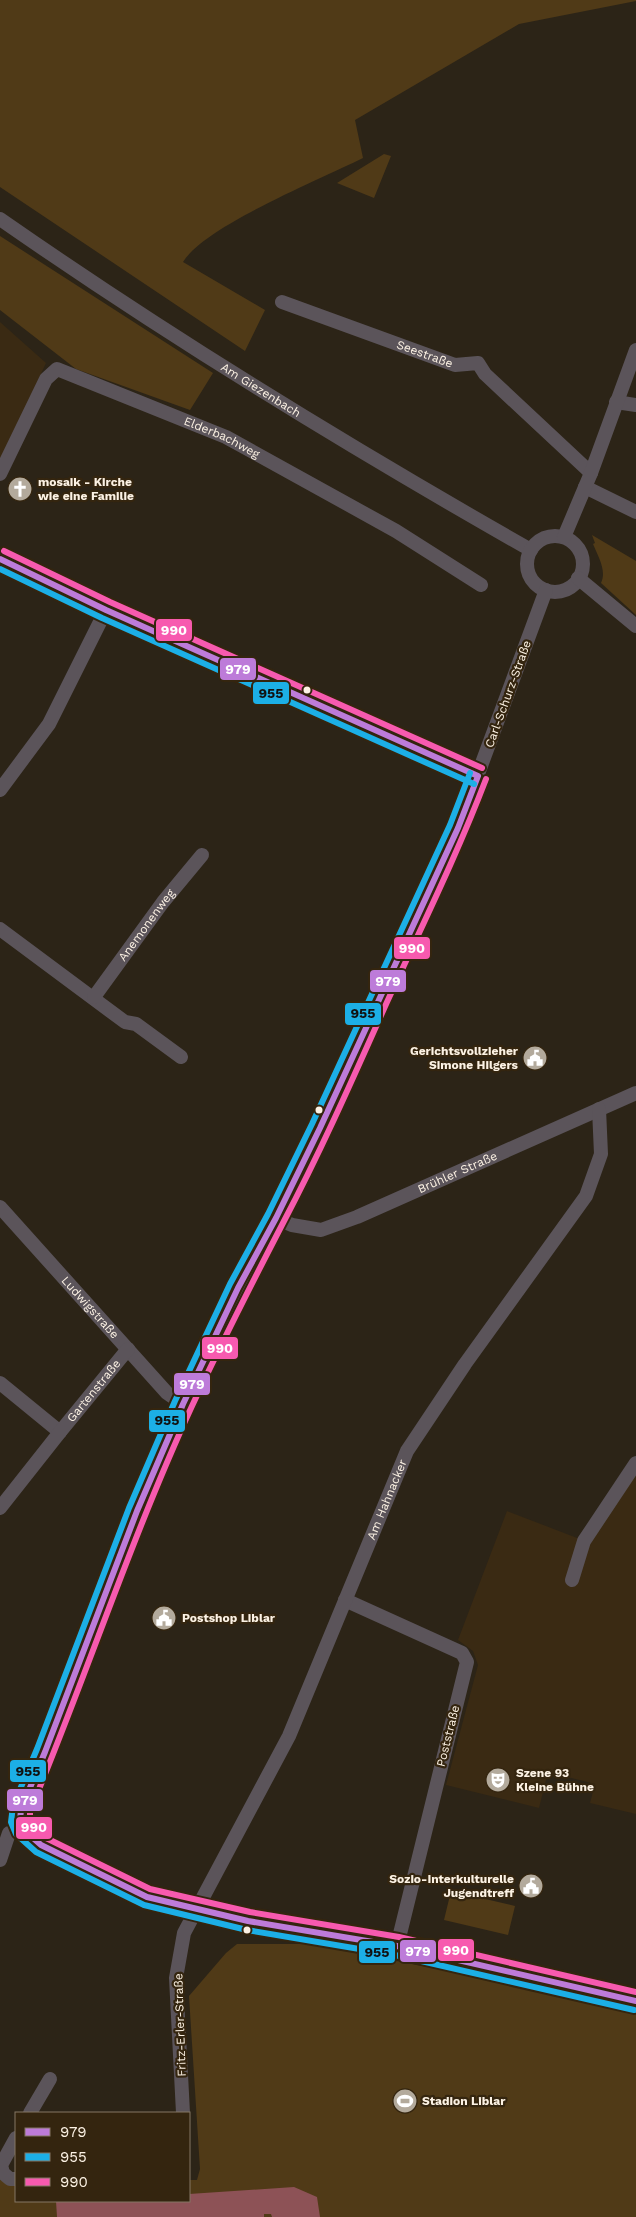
<svg xmlns="http://www.w3.org/2000/svg" width="636" height="2217" viewBox="0 0 636 2217" font-family="'Work Sans',sans-serif">
<rect width="100%" height="100%" fill="#2c2417"/>
<path fill="#3a2a13" d="M0,322L46,363L0,462Z
M636,1472V1814L590,1803L595,1784L548,1772L539,1808L446,1785L478,1665L473,1651L458,1640L507,1511L590,1543Z"/>
<path fill="#503a17" d="M0,0H636V1L519,24L355,120L363,158C321,179 205,226 183,262L265,310L245,351L0,187Z
M384,154L391,156L374,198L337,183Z
M0,236L213,373L190,410L76,369L0,310Z
M592,535L636,561V615L601,583C607,571 598,556 593,544L595,543Z
M451,1891L515,1906L508,1935L444,1920Z
M237,1944H309L562,1993L636,2010V2217H0V2180L16,2183V2201H189V2180H197L200,2169L189,1996L226,1953Z"/>
<path fill="#8d5256" d="M294,2187L317,2197L320,2217H272L271,2214H264V2217H57L56,2201H189V2194Z"/>
<g fill="none" stroke-linecap="round" stroke-linejoin="round">
<g stroke="#5b545a" stroke-width="14">
<path id="s1" d="M0,219C171,338 349,447 531,550"/>
<path id="s2" d="M282,302L455,365L478,363L485,374L591,473"/>
<path d="M616,402L636,405"/>
<path id="s3" d="M0,474L46,379L57,369L226,437L396,531L481,585"/>
<path d="M585,487L636,512"/>
<circle cx="555" cy="564" r="28"/>
<path d="M564,537L591,473L636,350"/>
<path d="M0,559L106,610L478,776"/>
<path d="M578,578L636,626"/>
<path d="M546,590L458,828L320,1128L276,1218L238,1288L196,1376L137,1511L45,1752L21,1809L20,1821L23,1829L41,1845L147,1897L248,1921L397,1946L636,2001"/>
<path d="M0,790L49,724L106,610"/>
<path d="M0,929L125,1022L136,1024L181,1057"/>
<path id="s4" d="M94,997L163,902L202,855"/>
<path id="s5" d="M0,1207L167,1393L183,1404"/>
<path id="s6" d="M276,1218L292,1225L321,1230L357,1217L636,1093"/>
<path d="M0,1383L60,1432"/>
<path id="s7" d="M0,1508L60,1432L128,1349"/>
<path d="M572,1580L584,1541L636,1463"/>
<path d="M345,1600L462,1653L467,1662L397,1946"/>
<path d="M0,1860L9,1833"/>
<path d="M30,2113L50,2079"/>
<path id="s8" d="M183,2113L176,1978L184,1933L289,1736L407,1451L465,1364L586,1196L601,1154L599,1109"/>
<path d="M16,2138L1,2165L3,2173L10,2179H16"/>
</g>
<defs>
<path id="bus-1" d="M0,559L106,610L478,776
M478,776L458,828L320,1128L276,1218L238,1288L183,1404L137,1511L45,1752L21,1809L20,1821L23,1829L41,1845L147,1897L248,1921L397,1946L636,2001"/>
<path id="bus-2" d="M0,569L102,618L474,784
M470,773L450,825L312,1124L268,1214L230,1284L175,1401L129,1508L37,1749L13,1806L11,1822L16,1834L36,1852L144,1905L247,1930L395,1955L634,2010"/>
<path id="bus-3" d="M4,551L110,602L482,768
M486,779C457,855 421,928 387,1002C354,1076 321,1151 283,1223C252,1283 221,1344 192,1406C131,1538 86,1677 30,1811V1824L46,1838L150,1889L250,1912L399,1937L636,1992"/>
</defs>
<use href="#bus-1" stroke="#34250f" stroke-width="10"/>
<use href="#bus-2" stroke="#34250f" stroke-width="10"/>
<use href="#bus-3" stroke="#34250f" stroke-width="10"/>
<use href="#bus-1" stroke="#bd7bd9" stroke-width="6"/>
<use href="#bus-2" stroke="#1cafe6" stroke-width="6"/>
<use href="#bus-3" stroke="#f75aaf" stroke-width="6"/>
</g>
<defs>
<symbol id="church-disc" viewBox="-11 -11 22 22"><circle r="9.5" fill="#b3aa9c" stroke="#34250f"/><path d="M-1.2-6h2.4v3.5h3.3v2.4h-3.3V6h-2.4V-.1h-3.3v-2.4h3.3Z" fill="#fff"/></symbol>
<symbol id="civic-disc" viewBox="-11 -11 22 22"><circle r="9.5" fill="#b3aa9c" stroke="#34250f"/><path d="M-.6-6.5H3V-4.5H.6V-3L4-1V1h2V6H-6V1h2V-1L-.6-3ZM-1.2 2.5V6h2.4V2.5Z" fill="#fff"/></symbol>
<symbol id="theatre-disc" viewBox="-11 -11 22 22"><circle r="9.5" fill="#b3aa9c" stroke="#34250f"/><path d="M-5-5.5Q0-4 5-5.5V0Q5 5 0 6Q-5 5-5 0ZM-3.3-2.5H-1v1.5H-3.3ZM1-2.5H3.3v1.5H1ZM-2.8 1Q0 5.5 2.8 1Z" fill="#fff"/></symbol>
<symbol id="stadium-disc" viewBox="-11 -11 22 22"><circle r="9.5" fill="#b3aa9c" stroke="#34250f"/><path d="M0-5a6.5 5 0 1 0 0 10a6.5 5 0 1 0 0-10ZM-3.5-1.8h7v3.6h-7Z" fill="#fff"/></symbol>
</defs>
<g fill-rule="evenodd">
<use href="#church-disc" x="6" y="475" width="28" height="28"/>
<use href="#civic-disc" x="521" y="1044" width="28" height="28"/>
<use href="#civic-disc" x="150" y="1604" width="28" height="28"/>
<use href="#theatre-disc" x="484" y="1766" width="28" height="28"/>
<use href="#civic-disc" x="517" y="1872" width="28" height="28"/>
<use href="#stadium-disc" x="391" y="2087" width="28" height="28"/>
</g>
<g fill="#fcf2e4" stroke="#34250f" stroke-width="2">
<circle cx="307" cy="690" r="4.5"/>
<circle cx="319" cy="1110" r="4.5"/>
<circle cx="247" cy="1930" r="4.5"/>
</g>
<g text-anchor="middle" dominant-baseline="central" stroke-width="4.5" stroke-linejoin="round" paint-order="stroke">
<g font-size="12" fill="#fcf2e4" stroke="#34250f">
<text stroke="none"><textPath href="#s2" startOffset="152">Seestraße</textPath></text>
<text stroke="none"><textPath href="#s1" startOffset="312">Am Giezenbach</textPath></text>
<text stroke="none"><textPath href="#s3" startOffset="299">Elderbachweg</textPath></text>
<text transform="translate(508 694) rotate(-70)">Carl-Schurz-Straße</text>
<text stroke="none"><textPath href="#s4" startOffset="89">Anemonenweg</textPath></text>
<text stroke="none"><textPath href="#s6" startOffset="195">Brühler Straße</textPath></text>
<text stroke="none"><textPath href="#s5" startOffset="135">Ludwigstraße</textPath></text>
<text stroke="none"><textPath href="#s7" startOffset="150">Gartenstraße</textPath></text>
<text stroke="none"><textPath href="#s8" startOffset="660">Am Hahnacker</textPath></text>
<text transform="translate(448 1736) rotate(-76)">Poststraße</text>
<text transform="translate(180 2025) rotate(-92)">Fritz-Erler-Straße</text>
</g>
<g font-size="12" font-weight="bold" fill="#fcf2e4" stroke="#34250f" text-anchor="start">
<text x="38" y="482">mosaik - Kirche<tspan x="38" dy="14">wie eine Familie</tspan></text>
<text x="518" y="1051" text-anchor="end">Gerichtsvollzieher<tspan x="518" dy="14">Simone Hilgers</tspan></text>
<text x="182" y="1618">Postshop Liblar</text>
<text x="516" y="1773">Szene 93<tspan x="516" dy="14">Kleine Bühne</tspan></text>
<text x="514" y="1879" text-anchor="end">Sozio-Interkulturelle<tspan x="514" dy="14">Jugendtreff</tspan></text>
<text x="422" y="2101">Stadion Liblar</text>
</g>
</g>
<g stroke="#34250f" stroke-width="2">
<rect x="155" y="618" width="38" height="24" rx="5" fill="#f75aaf"/>
<rect x="219" y="657" width="38" height="24" rx="5" fill="#bd7bd9"/>
<rect x="252" y="681" width="38" height="24" rx="5" fill="#1cafe6"/>
<rect x="393" y="936" width="38" height="24" rx="5" fill="#f75aaf"/>
<rect x="369" y="969" width="38" height="24" rx="5" fill="#bd7bd9"/>
<rect x="344" y="1002" width="38" height="24" rx="5" fill="#1cafe6"/>
<rect x="201" y="1336" width="38" height="24" rx="5" fill="#f75aaf"/>
<rect x="173" y="1372" width="38" height="24" rx="5" fill="#bd7bd9"/>
<rect x="148" y="1409" width="38" height="24" rx="5" fill="#1cafe6"/>
<rect x="9" y="1759" width="38" height="24" rx="5" fill="#1cafe6"/>
<rect x="6" y="1788" width="38" height="24" rx="5" fill="#bd7bd9"/>
<rect x="15" y="1816" width="38" height="24" rx="5" fill="#f75aaf"/>
<rect x="437" y="1938" width="38" height="24" rx="5" fill="#f75aaf"/>
<rect x="399" y="1939" width="38" height="24" rx="5" fill="#bd7bd9"/>
<rect x="358" y="1940" width="38" height="24" rx="5" fill="#1cafe6"/>
</g>
<g font-size="14" text-anchor="middle" font-weight="bold" fill="#fff">
<text x="174" y="635">990</text>
<text x="238" y="674">979</text>
<text x="412" y="953">990</text>
<text x="388" y="986">979</text>
<text x="220" y="1353">990</text>
<text x="192" y="1389">979</text>
<text x="25" y="1805">979</text>
<text x="34" y="1832">990</text>
<text x="456" y="1955">990</text>
<text x="418" y="1956">979</text>
</g>
<g font-size="14" text-anchor="middle" font-weight="bold" fill="#111">
<text x="271" y="698">955</text>
<text x="363" y="1018">955</text>
<text x="167" y="1425">955</text>
<text x="28" y="1776">955</text>
<text x="377" y="1957">955</text>
</g>
<rect x="15" y="2112" width="175" height="90" fill="#34250f" stroke="#847764"/>
<rect x="25" y="2128" width="25" height="8" fill="#bd7bd9" stroke="#847764"/>
<text x="60" y="2137" font-size="15" fill="#fcf2e4">979</text>
<rect x="25" y="2153" width="25" height="8" fill="#1cafe6" stroke="#847764"/>
<text x="60" y="2162" font-size="15" fill="#fcf2e4">955</text>
<rect x="25" y="2178" width="25" height="8" fill="#f75aaf" stroke="#847764"/>
<text x="60" y="2187" font-size="15" fill="#fcf2e4">990</text>
</svg>
